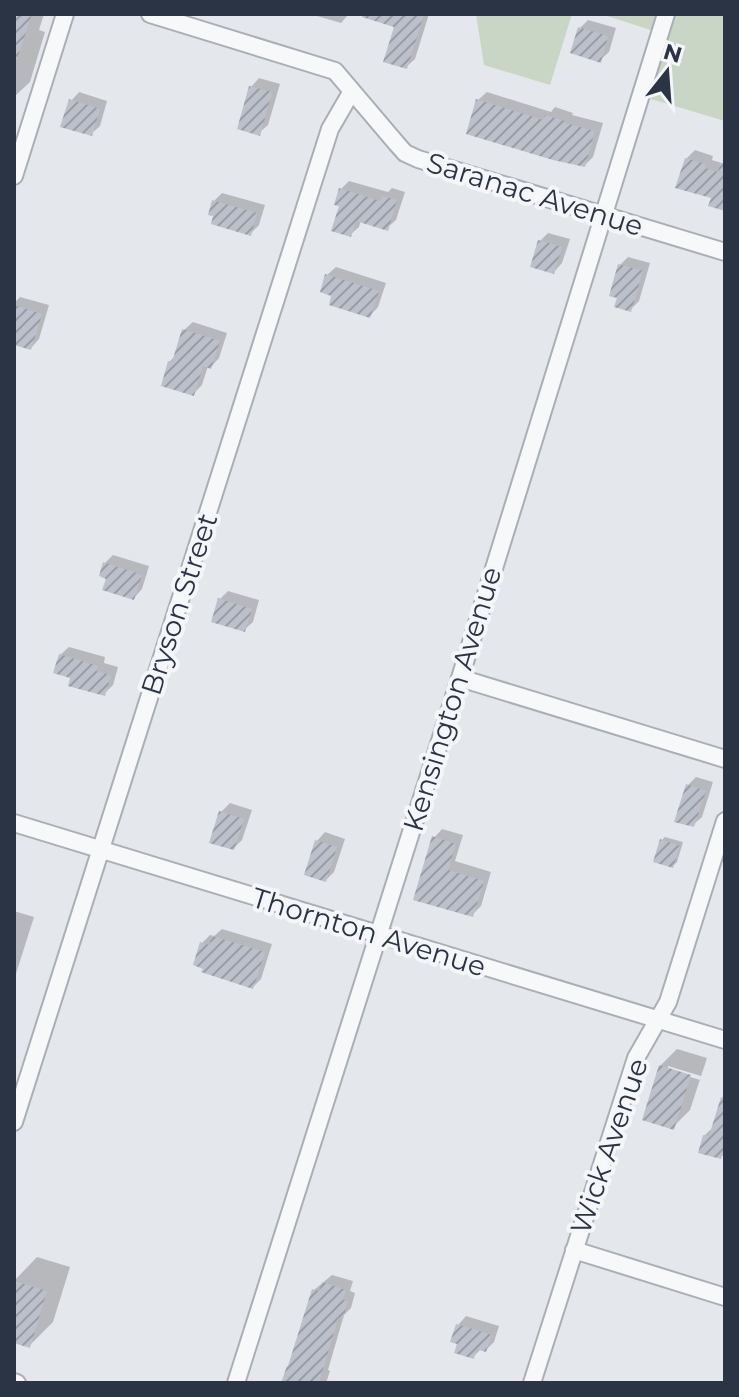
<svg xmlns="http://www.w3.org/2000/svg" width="739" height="1397" viewBox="0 0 739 1397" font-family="Montserrat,sans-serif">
<defs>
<pattern id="building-hatch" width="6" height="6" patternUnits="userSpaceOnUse" patternTransform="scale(2)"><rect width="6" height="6" fill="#bbc0ca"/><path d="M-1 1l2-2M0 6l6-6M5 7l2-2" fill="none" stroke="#989da6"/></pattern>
</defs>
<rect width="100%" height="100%" fill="#e4e7ec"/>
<path fill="#c9d6c5" d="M476,14H572L550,85L484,65Z
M601,14H725V121L641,96L660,33Z"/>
<path fill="#0003" fill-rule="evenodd" d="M14,14H44L39,30L45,32L30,82L14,97Z
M310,14H349L341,23Z
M390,14H429L415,59L406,67L396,26Z
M588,20L616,28L609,52L600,60L580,28Z
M259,78L280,84L268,125L259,133L251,87Z
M79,92L107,101L100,126L91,134L71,101Z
M487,92L551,112L555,107L573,113L572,115L603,123L593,157L585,165L478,100Z
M695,150L713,156L712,160L725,164V209L713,197L686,159Z
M349,181L388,192L392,188L405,192L396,220L387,228L361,220L359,227L350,235L341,205V189Z
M222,193L265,205L259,225L250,234L214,201Z
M548,233L570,239L562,263L554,272L540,241Z
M628,257L650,263L639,301L630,310L620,265Z
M336,267L386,283L378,307L370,316L334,295L327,275Z
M20,297L49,305L39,339L31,348L14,343V303Z
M193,322L227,333L219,358L211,367L208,366L202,385L194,393L169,362L176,355L184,330Z
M113,555L149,566L142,589L134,598L108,577L105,563Z
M228,591L259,600L253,622L244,630L220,599Z
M69,647L105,657L104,663L118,667L113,685L104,694L73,677L60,655Z
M696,777L713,782L702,817L693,825L687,786Z
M230,803L252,810L242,840L234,848L212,841L221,812Z
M442,829L463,835L455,861L491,872L481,906L472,915L415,899L434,838Z
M325,832L345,839L334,872L326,880L317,841Z
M665,837L683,842L677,862L673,866L662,840Z
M14,911L34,917L14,980Z
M222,929L272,944L261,979L253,987L205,967L202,943L210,935L214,936Z
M677,1049L707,1058L690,1110L673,1127L660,1066ZM668,1066L701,1076L700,1080L668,1070Z
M725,1092V1153L721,1157L704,1136L711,1129H713Z
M37,1257L70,1267L53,1322L29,1346L14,1341V1281Z
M332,1275L353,1281L350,1291L355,1293L351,1308L344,1315L328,1370L330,1371L326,1383H284L314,1290Z
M466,1316L499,1326L494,1342L486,1350L481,1349L473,1357L459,1343L458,1325Z"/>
<path fill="url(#building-hatch)" d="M14,14H32L17,59H14Z
M362,14H424L407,69L383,62L394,27L362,17Z
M578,27L608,36L601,63L570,53Z
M249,86L272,92L260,136L237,129Z
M69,99L100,109L92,136L60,127Z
M476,99L543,120L545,115L565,121V123L595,131L585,167L553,160L466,134Z
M685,158L706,164L705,168L718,172L720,163L725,164V211L708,206L711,198L675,188Z
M339,188L380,201L382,196L397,200L388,231L356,221L351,237L331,231L339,206L334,205Z
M212,200L257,213L251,236L211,224L213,216L208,215Z
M538,240L562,247L554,274L530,267Z
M618,264L643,271L631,312L614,307L617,298L609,296Z
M325,274L379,291L370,318L329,305L331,296L320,292Z
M14,305L42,314L31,350L14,345Z
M182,329L220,341L211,369L203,366L194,396L161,386L168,361L172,362Z
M103,562L142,575L134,600L102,590L106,579L99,576Z
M218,598L252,609L245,632L211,622Z
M59,654L98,666L96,671L111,675L105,696L68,686L70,678L53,673Z
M686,784L706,791L694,827L674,822Z
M219,811L244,819L234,850L209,843Z
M432,836L456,844L448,870L484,881L473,917L413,900Z
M660,839L680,846L673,868L653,862Z
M315,840L337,847L326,882L304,875Z
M212,936L265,952L253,989L201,972L203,969L193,965L200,942L209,945Z
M659,1065L691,1075L674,1130L642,1120Z
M721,1097L725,1098V1145L721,1159L698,1153L703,1135L709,1136Z
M14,1281L47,1291L30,1348L14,1343Z
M322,1282L346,1290L343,1300L348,1301L343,1319L338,1318L319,1383H281L287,1366H288L312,1289L319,1291Z
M456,1324L492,1335L486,1352L476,1349L474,1359L454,1353L457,1344L450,1342Z"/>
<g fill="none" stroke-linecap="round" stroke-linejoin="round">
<defs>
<path id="street" d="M150,14L335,71L397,144L405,153L418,159L725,252
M14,176L65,14
M460,678L725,759
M14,823L725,1040
M14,1122L330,129L352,91
M574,1250L725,1297
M14,1382L17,1383
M236,1383L460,678L666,14
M532,1383L636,1058L668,1002L725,821"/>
</defs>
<use href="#street" stroke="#a9aeb7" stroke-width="20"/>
<use href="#street" stroke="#f7f8fa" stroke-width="16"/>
</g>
<g text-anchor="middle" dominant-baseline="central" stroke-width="8" stroke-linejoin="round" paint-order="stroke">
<g font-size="28" fill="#2b3445" stroke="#f4f6f9">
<text transform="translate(535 194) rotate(17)">Saranac Avenue</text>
<text transform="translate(179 604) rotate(-72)">Bryson Street</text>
<text transform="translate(452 699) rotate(-73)">Kensington Avenue</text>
<text transform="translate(369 932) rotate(17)">Thornton Avenue</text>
<text transform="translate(609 1146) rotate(-71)">Wick Avenue</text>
</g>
</g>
<rect width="739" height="1397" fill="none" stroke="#2b3445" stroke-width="32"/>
<g transform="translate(667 72) rotate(17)" stroke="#f4f6f9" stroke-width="6" paint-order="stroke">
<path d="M0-6L14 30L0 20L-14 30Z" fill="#2b3445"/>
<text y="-12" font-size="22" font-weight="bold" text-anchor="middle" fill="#2b3445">N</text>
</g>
</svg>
